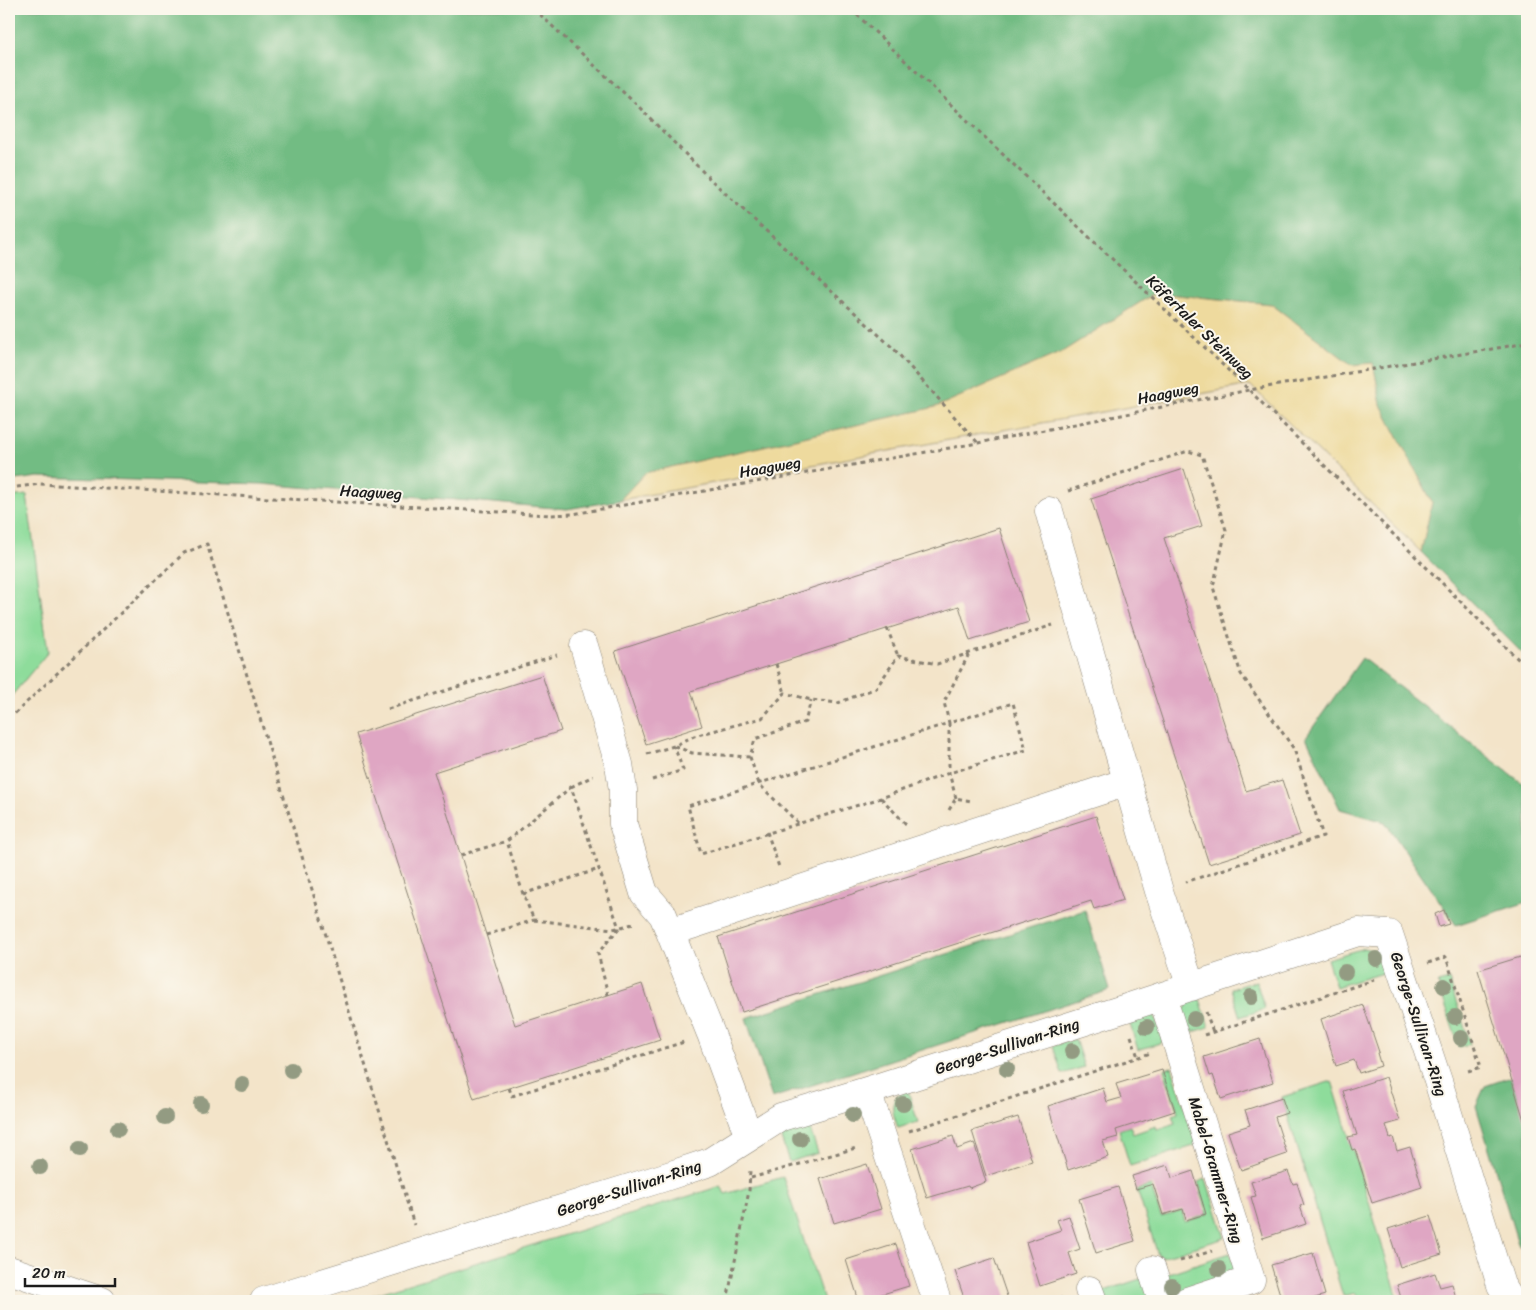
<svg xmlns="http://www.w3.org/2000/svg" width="1536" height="1310" viewBox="0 0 1536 1310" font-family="Sriracha,sans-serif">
<rect width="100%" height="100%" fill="#fbf7ec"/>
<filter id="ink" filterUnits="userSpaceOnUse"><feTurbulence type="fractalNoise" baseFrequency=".02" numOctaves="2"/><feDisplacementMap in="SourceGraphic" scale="10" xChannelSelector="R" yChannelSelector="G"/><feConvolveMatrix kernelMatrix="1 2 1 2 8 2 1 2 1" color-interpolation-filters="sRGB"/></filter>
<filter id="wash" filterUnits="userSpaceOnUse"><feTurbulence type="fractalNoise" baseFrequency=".0096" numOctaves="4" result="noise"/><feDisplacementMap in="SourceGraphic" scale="20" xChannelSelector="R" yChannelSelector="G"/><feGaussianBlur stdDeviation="1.12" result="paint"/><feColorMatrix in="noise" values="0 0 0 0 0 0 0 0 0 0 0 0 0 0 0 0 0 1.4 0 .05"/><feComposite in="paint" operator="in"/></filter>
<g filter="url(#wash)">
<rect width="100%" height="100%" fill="#f3e4c9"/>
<path fill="#8edc9b" stroke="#557c5c" d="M27,495L48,652L9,699V497Z
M1364,948C1378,952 1385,957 1389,971L1336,987L1327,959Z
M1449,980L1470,1044L1459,1047L1438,983Z
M1256,981L1265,1009L1240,1017L1231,989Z
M1200,999L1209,1027L1187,1034C1183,1020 1180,1016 1188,1003Z
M1154,1013L1163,1042L1138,1050L1129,1021Z
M1075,1039L1084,1067L1062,1074L1053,1046Z
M1172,1067L1197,1145L1130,1166L1119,1130L1130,1126L1133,1134L1156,1126L1157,1130L1175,1124L1172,1115L1178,1113L1164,1069Z
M1332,1081L1399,1301H1359L1356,1293L1343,1296L1282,1097Z
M908,1091L918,1122L898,1128C892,1111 887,1098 908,1091Z
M808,1123L818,1153L789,1162L779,1132Z
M783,1177L824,1301H354L721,1186L725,1194Z
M1206,1179L1225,1238L1159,1258L1137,1190L1151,1186L1161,1217L1182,1211L1185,1222L1208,1214L1198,1182Z
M1230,1253L1238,1276L1170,1297L1163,1275Z
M1146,1277L1149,1301H1098L1095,1294Z"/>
<path fill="#72bc83" stroke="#476c50" d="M9,9H1527V658L1421,552L1432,502L1381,405L1373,363L1352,365L1271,304L1155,293L1062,352L936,407L645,473L620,500L567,509L262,484L38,477L9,481Z
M1362,658L1527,787V902L1456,925L1385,822L1340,809L1306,737Z
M1085,910L1110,990L772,1098L746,1018Z
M1511,1077L1527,1127V1247H1519L1476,1106L1485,1086Z"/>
<path fill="#eeda9e" stroke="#857b5d" d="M1155,293L1271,304L1352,365L1373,363L1381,405L1432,502L1421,552L1250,385L620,500L645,473L936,407L1062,352Z"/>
<g id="blocks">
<path fill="#dfa6c3" d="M1184,469L1202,526L1164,538L1246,791L1282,780L1300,835L1209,864L1091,499Z
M999,528L1029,622L970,641L959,606L691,691L702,726L646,744L615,651Z
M542,675L561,731L434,772L515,1025L642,984L660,1040L474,1099L356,734Z
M1096,816L1123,900L1094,909L1091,901L742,1012L718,937Z
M1444,910L1449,924L1439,927L1435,914Z
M1527,955V1130L1478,970Z
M1363,1005L1379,1052L1377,1053L1381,1066L1359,1073L1354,1060L1336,1066L1321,1019Z
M1260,1039L1273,1082L1221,1099L1213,1075L1210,1076L1204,1057Z
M1162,1070L1175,1111L1116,1130L1118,1137L1103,1141L1108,1157L1068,1170L1048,1106L1103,1088L1107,1102L1121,1098L1116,1084Z
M1386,1077L1400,1121L1386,1125L1390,1138L1393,1137L1397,1151L1410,1147L1422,1187L1372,1203L1355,1149L1352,1150L1348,1137L1357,1135L1343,1091Z
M1282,1098L1287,1113L1275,1117L1287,1154L1241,1170L1228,1132L1250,1125L1245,1110Z
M1018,1117L1032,1161L986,1176L972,1131Z
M953,1136L957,1149L974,1143L986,1182L969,1188L968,1186L927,1198L912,1149Z
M867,1164L881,1209L834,1223L820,1179Z
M1168,1165L1172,1178L1193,1171L1206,1214L1186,1220L1183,1209L1163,1215L1153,1184L1136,1189L1132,1176Z
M1288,1171L1293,1184L1297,1183L1304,1205L1300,1206L1306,1224L1263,1238L1251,1197L1256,1196L1251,1182Z
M1118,1187L1135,1241L1096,1253L1079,1199Z
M1069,1216L1080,1249L1069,1253L1076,1274L1040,1286L1026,1242L1061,1230L1057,1220Z
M1430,1216L1442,1254L1400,1267L1388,1229Z
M896,1244L909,1286L859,1301L846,1260Z
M1313,1253L1325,1295L1305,1301H1282L1271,1265Z
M994,1258L1008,1299L1000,1301H965L955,1271Z
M1435,1273L1440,1287L1452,1284L1457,1301H1402L1397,1285Z"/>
</g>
</g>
<g filter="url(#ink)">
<use href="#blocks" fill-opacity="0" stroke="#888072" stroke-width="1"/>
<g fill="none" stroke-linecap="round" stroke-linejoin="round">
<defs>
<path id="minor" d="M1049,511L1159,891L1191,987
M584,646L619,764L623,790V824L644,893L663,915L670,932L711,1034L749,1137
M670,932L1127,782
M1162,996L1251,1280L1187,1301
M867,1091L937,1301
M9,1270L102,1301
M1152,1270L1162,1301
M1089,1290L1093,1301
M264,1301L662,1178L710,1162L781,1117L867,1091L1123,1009L1358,932L1389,934L1438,1081L1501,1285L1511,1301"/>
</defs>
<use href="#minor" stroke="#888072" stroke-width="29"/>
<path stroke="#888072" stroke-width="3" stroke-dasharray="4 4" stroke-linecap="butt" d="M534,9L638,106L711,180L893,348L978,443
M851,9L1249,390L1527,668
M9,15L14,9
M9,488L40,484L550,515L573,514L978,443L1249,390L1527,343
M1068,491L1188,451L1202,455L1226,530L1213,587L1241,674L1294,749L1323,836L1186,882
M887,628L898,656
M776,664L785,693
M388,709L557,655
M9,719L184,553L207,544L414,1225
M675,746L692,753L750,757
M647,754L674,746L694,736L762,718L785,693L811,700L838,703L876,688L898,656L937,664L1053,625
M652,780L683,770L674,746
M571,787L593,776
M881,798L906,824
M956,798L949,773V723L1013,703L1026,750L949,773L881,798L701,854L688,806L949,723L944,702L969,654
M949,810L956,798L971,801
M798,823L759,784L750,757L755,739L805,722L811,700
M767,832L779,867
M461,855L507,841
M523,894L599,869
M486,935L534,920
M1428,963L1446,957L1481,1067L1465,1072
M608,995L598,953L619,928L571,787L507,841L523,894L534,920L613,929L633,924
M1206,1012L1213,1032
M1204,1035L1374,980
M1131,1036L1138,1057
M509,1088L512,1096L684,1042
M909,1131L1151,1053
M751,1178L856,1148
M1180,1261L1212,1251
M727,1301L749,1191L750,1170
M1053,1301L1062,1298"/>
<use href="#minor" stroke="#fff" stroke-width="28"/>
</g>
<g fill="#939b82">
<circle cx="1376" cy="959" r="8"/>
<circle cx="1345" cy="972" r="8"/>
<circle cx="1444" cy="986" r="8"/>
<circle cx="1251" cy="997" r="8"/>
<circle cx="1455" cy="1017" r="8"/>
<circle cx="1194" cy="1019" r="8"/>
<circle cx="1147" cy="1027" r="8"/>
<circle cx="1461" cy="1038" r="8"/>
<circle cx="1072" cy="1051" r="8"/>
<circle cx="1007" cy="1069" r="8"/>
<circle cx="291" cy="1070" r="8"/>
<circle cx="242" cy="1084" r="8"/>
<circle cx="201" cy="1104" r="8"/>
<circle cx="903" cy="1104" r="8"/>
<circle cx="853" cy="1115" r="8"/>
<circle cx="165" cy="1117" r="8"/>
<circle cx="118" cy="1129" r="8"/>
<circle cx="800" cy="1139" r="8"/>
<circle cx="80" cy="1149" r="8"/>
<circle cx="40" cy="1167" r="8"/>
<circle cx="1219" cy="1269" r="8"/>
<circle cx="1172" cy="1286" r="8"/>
</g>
</g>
<g text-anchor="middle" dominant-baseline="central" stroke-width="4" stroke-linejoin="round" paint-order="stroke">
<g font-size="16" fill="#1c1c1c" stroke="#fbf7ec">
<text transform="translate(1200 327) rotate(44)">Käfertaler Steinweg</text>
<text transform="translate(1168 393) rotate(-11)">Haagweg</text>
<text transform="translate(770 467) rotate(-10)">Haagweg</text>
<text transform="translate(371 492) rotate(3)">Haagweg</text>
<text transform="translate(1419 1024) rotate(72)">George-Sullivan-Ring</text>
<text transform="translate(1007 1046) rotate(-18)">George-Sullivan-Ring</text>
<text transform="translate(1216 1170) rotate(73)">Mabel-Grammer-Ring</text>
<text transform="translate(629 1188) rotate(-18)">George-Sullivan-Ring</text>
</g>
</g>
<rect width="1536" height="1310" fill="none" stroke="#fbf7ec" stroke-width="30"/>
<path d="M25 1278v8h90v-8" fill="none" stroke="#1c1c1c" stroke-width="2.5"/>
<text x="32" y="1278" font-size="15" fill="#1c1c1c" stroke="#fbf7ec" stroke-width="4" paint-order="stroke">20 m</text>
</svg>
